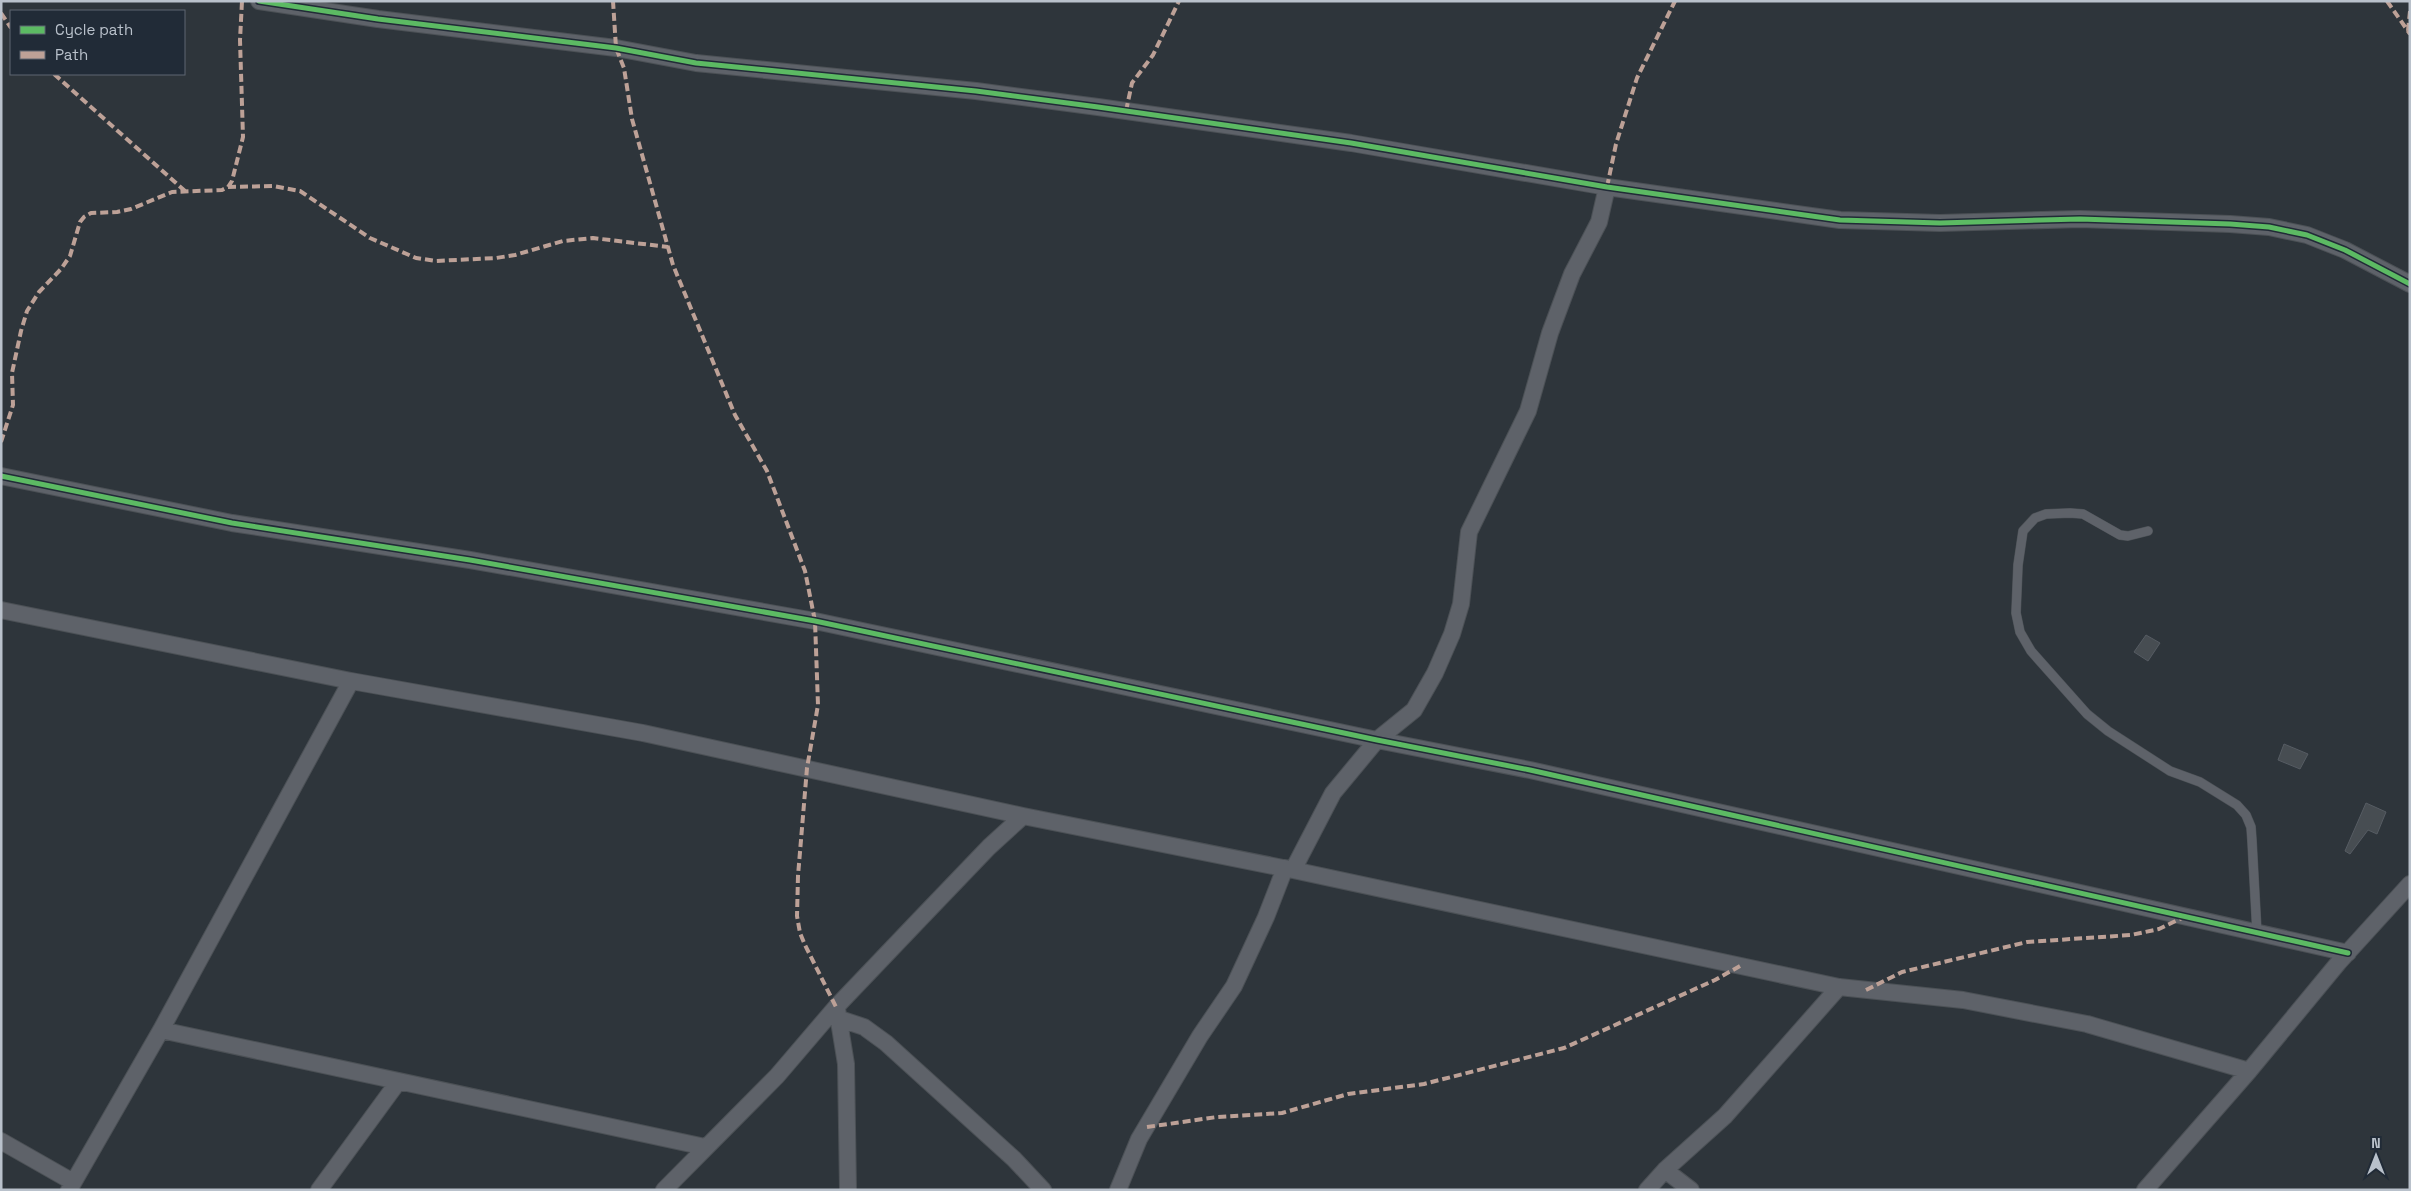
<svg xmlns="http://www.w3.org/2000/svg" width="2411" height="1191" viewBox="0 0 2411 1191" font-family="'Space Grotesk',sans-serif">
<rect width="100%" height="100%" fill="#2e353b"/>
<path fill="#474d52" stroke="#565c63" d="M2146,635L2160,643L2148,661L2134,652Z
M2284,744L2308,754L2300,769L2278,760Z
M2366,803L2386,812L2377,834L2368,830L2350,854L2345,851Z"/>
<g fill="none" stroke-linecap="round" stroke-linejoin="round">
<defs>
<path id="service" d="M2148,531L2128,536L2120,535L2083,514L2070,513L2046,514L2035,518L2023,531L2018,565L2016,613L2020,632L2031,651L2087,714L2108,731L2170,771L2200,782L2237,805L2246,815L2251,827L2252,841L2257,933"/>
<path id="minor" d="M259,1L378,19L616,48L696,63L976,91L1098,107L1351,143L1607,187L1840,220L1940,223L2080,219L2230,224L2269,227L2307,235L2345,250L2410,284
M1,476L232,523L470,560L815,621L1377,740L1530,770L2348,953
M1,610L351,681L643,733L1023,816L1293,870L1839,987L1963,1000L2087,1024L2249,1071
M1293,870L1333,793L1377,740L1414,710L1435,673L1452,634L1461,604L1469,532L1528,411L1550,333L1572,274L1599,222L1607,187
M837,1009L846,1064L848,1190
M840,1019L864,1027L886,1043L1014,1159L1043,1190
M161,1030L705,1147
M1,1141L73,1182
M1665,1170L1691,1190
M69,1190L161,1030L351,681
M319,1190L398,1082
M664,1190L777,1076L836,1007L919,920L989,847L1023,816
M1118,1190L1139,1139L1200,1036L1234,986L1266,917L1285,868
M1647,1190L1665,1170L1725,1116L1839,987
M2145,1190L2249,1071L2339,962L2410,884"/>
</defs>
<use href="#service" stroke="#4c5156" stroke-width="10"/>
<use href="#minor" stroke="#4c5156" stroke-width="18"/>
<use href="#service" stroke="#5e6269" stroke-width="9"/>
<use href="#minor" stroke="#5e6269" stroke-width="16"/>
<path stroke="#bda197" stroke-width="4" stroke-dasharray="8 4" stroke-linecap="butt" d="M613,1L616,48L624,68L632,119L673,265L735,415L767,471L805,571L815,621L818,705L807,768L798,876L797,916L800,933L805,945L836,1007
M2387,1L2410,34
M1,13L11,28
M2408,31L2410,11
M54,74L185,191
M1126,111L1132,83L1153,55L1179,1
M228,187L273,186L300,191L370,238L416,258L436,261L496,258L515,255L563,241L593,238L668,247
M1607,187L1616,144L1637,78L1675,1
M1,442L13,405L12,373L21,331L27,311L39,292L61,269L70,256L80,222L84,217L91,213L117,212L131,209L172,192L222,190L228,187L232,181L243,137L240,40L242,1
M1866,990L1902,972L2027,942L2131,935L2159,929L2184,917
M1147,1127L1217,1117L1282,1113L1348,1094L1424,1084L1564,1048L1715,980L1740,966"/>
<defs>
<path id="cycleway" d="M259,1L378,19L616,48L696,63L976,91L1098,107L1351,143L1607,187L1840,220L1940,223L2080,219L2230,224L2269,227L2307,235L2345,250L2410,284
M1,476L232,523L470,560L815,621L1377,740L1530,770L2348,953"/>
</defs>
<use href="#cycleway" stroke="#212b37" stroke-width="8"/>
<use href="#cycleway" stroke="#5cba63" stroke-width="5"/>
</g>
<rect width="2411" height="1191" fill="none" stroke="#b9c1cb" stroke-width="5"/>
<rect x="10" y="10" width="175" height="65" fill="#212b37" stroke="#5e6772"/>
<rect x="20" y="26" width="25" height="8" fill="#5cba63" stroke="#5e6772"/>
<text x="55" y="35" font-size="15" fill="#b9c1cb">Cycle path</text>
<rect x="20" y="51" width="25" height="8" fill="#bda197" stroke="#5e6772"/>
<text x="55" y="60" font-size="15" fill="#b9c1cb">Path</text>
<g transform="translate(2376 1156)" stroke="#212b37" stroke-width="4" paint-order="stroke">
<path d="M0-4L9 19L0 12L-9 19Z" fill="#b9c1cb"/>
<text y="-8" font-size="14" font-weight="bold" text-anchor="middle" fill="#b9c1cb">N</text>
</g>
</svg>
